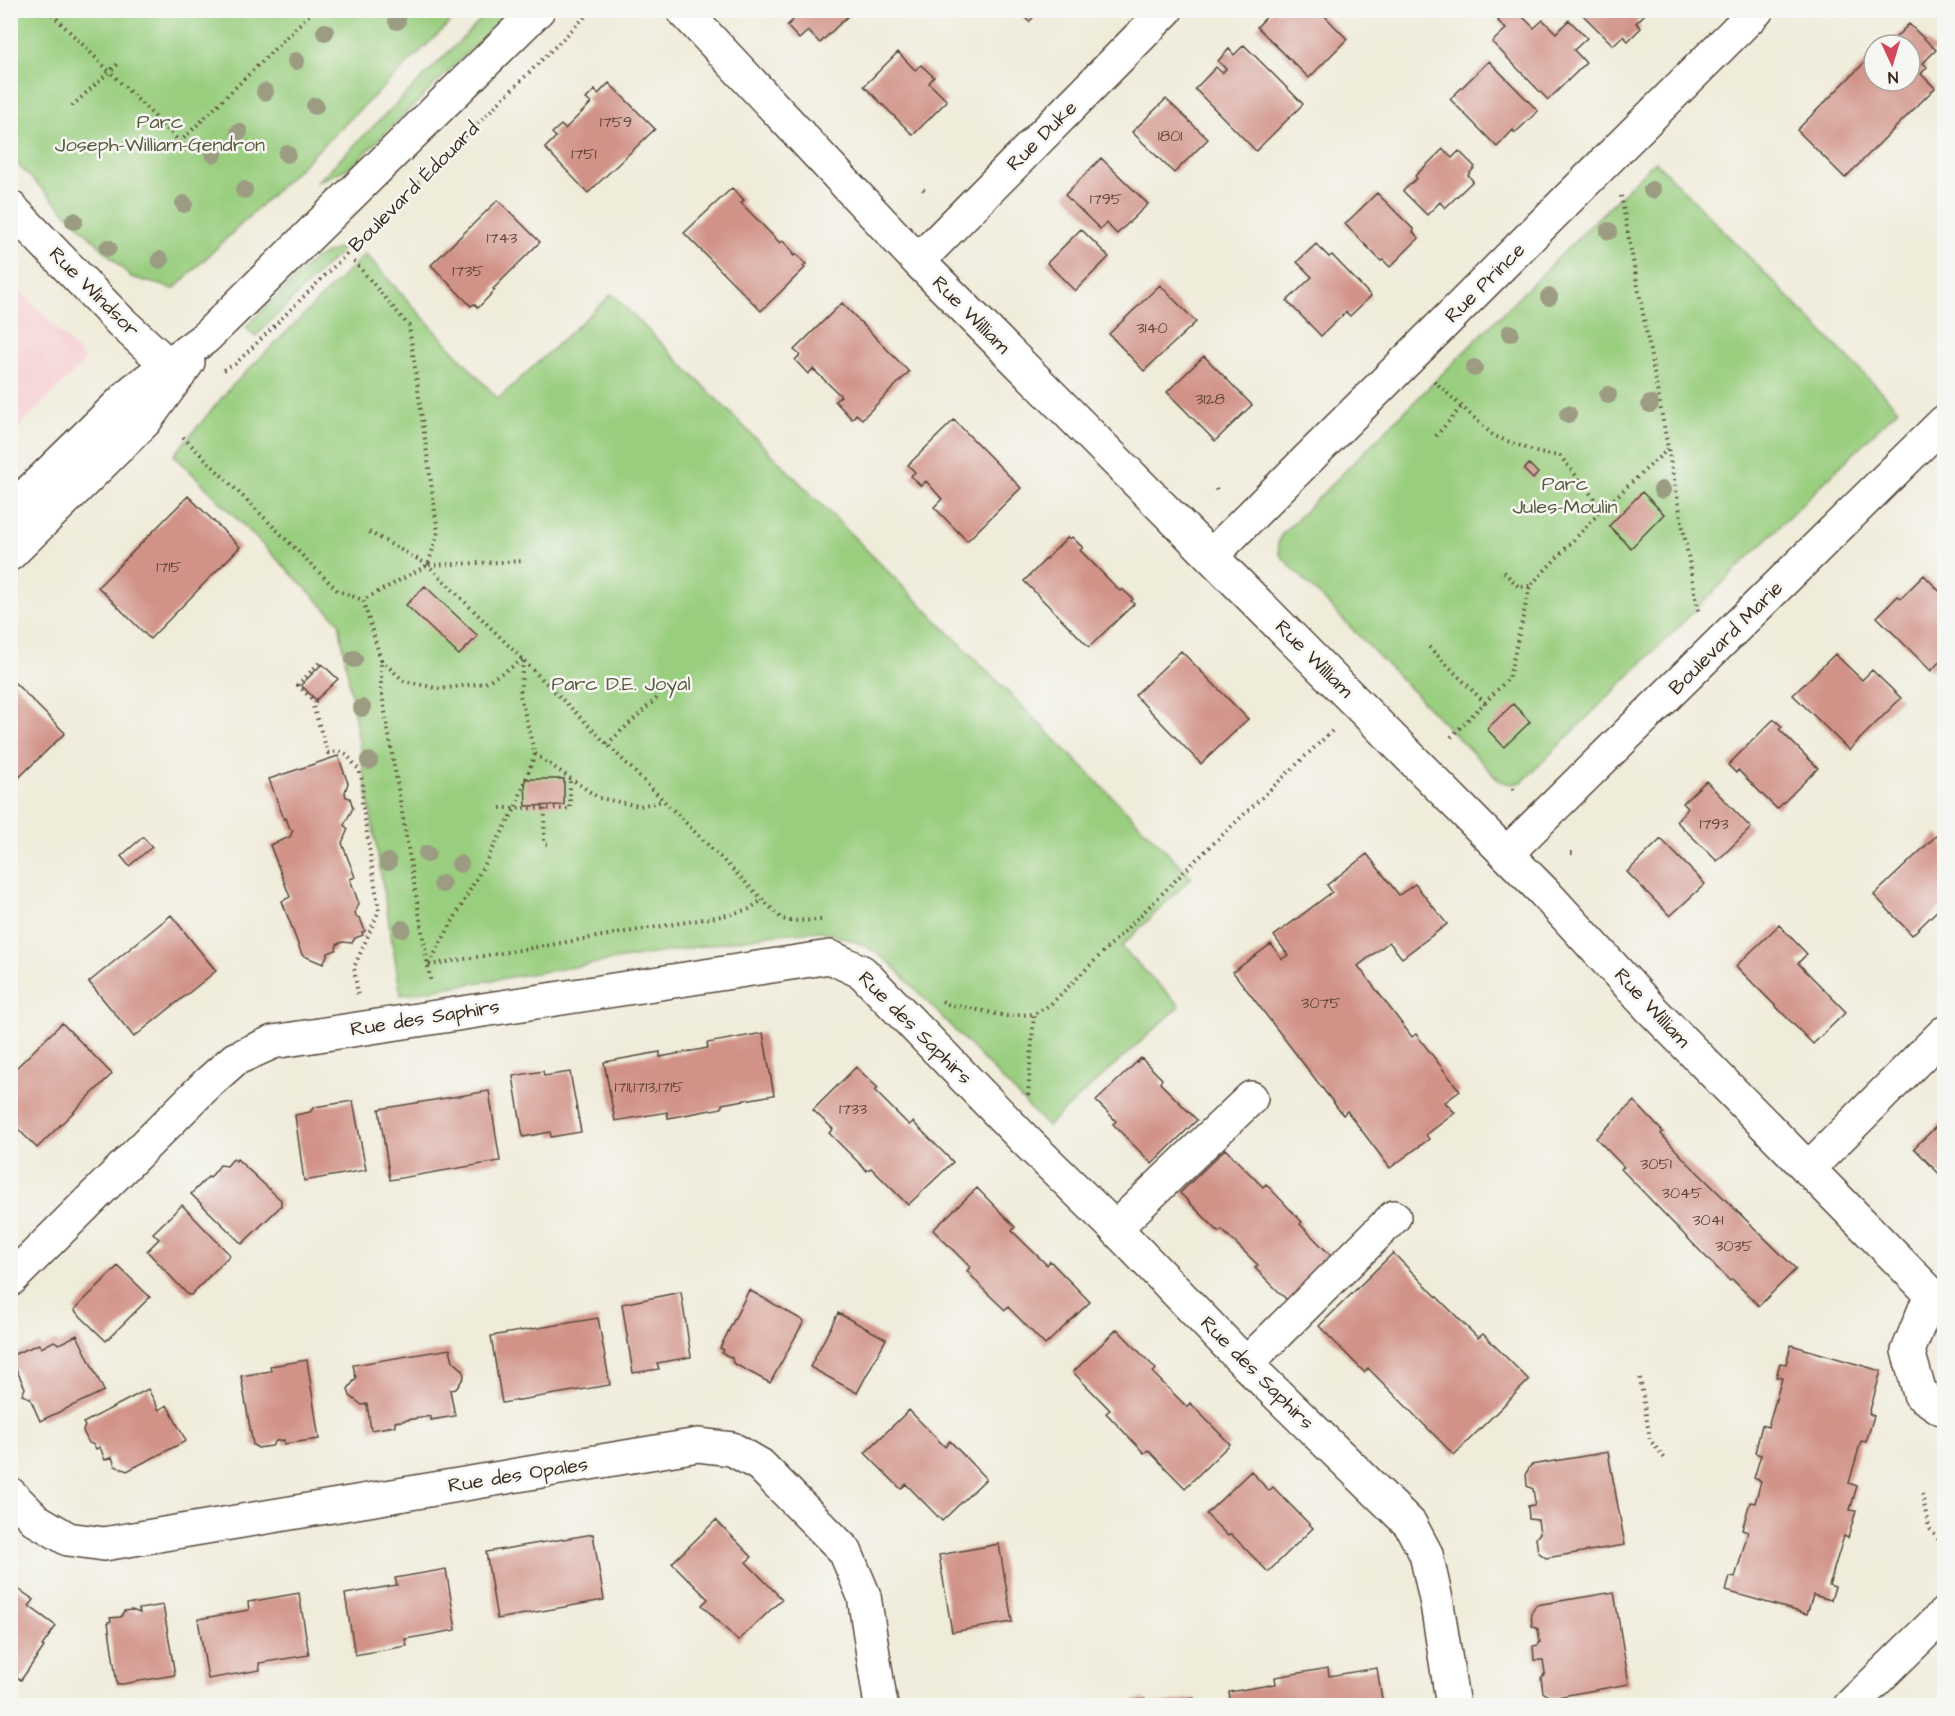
<svg xmlns="http://www.w3.org/2000/svg" width="1955" height="1716" viewBox="0 0 1955 1716" font-family="'Architects Daughter',sans-serif">
<rect width="100%" height="100%" fill="#f6f6f2"/>
<filter id="ink" filterUnits="userSpaceOnUse"><feTurbulence type="fractalNoise" baseFrequency=".0167" numOctaves="2"/><feDisplacementMap in="SourceGraphic" scale="12" xChannelSelector="R" yChannelSelector="G"/><feConvolveMatrix kernelMatrix="1 2 1 2 8 2 1 2 1" color-interpolation-filters="sRGB"/></filter>
<filter id="wash" filterUnits="userSpaceOnUse"><feTurbulence type="fractalNoise" baseFrequency=".008" numOctaves="4" result="noise"/><feDisplacementMap in="SourceGraphic" scale="24" xChannelSelector="R" yChannelSelector="G"/><feGaussianBlur stdDeviation="1.35" result="paint"/><feColorMatrix in="noise" values="0 0 0 0 0 0 0 0 0 0 0 0 0 0 0 0 0 1.4 0 .05"/><feComposite in="paint" operator="in"/></filter>
<g filter="url(#wash)">
<rect width="100%" height="100%" fill="#f0ecda"/>
<path fill="#f7cfd3" d="M11,281L86,360L11,435Z"/>
<path fill="#9ace7f" stroke="#6a7c4e" stroke-width="1.5" d="M491,10L510,11L354,164C343,173 328,175 316,183Z
M10,11L11,10L462,11L174,289L131,277L11,158Z
M1655,161L1898,409L1522,782L1511,784L1500,781L1280,555L1278,544L1281,535Z
M351,241L255,337L246,327L313,260C325,252 339,250 351,241Z
M365,254L498,399L612,294L1192,877L1121,947L1180,1006L1047,1126L891,964L865,945L822,931L776,934L401,995L339,622L174,455L231,387Z"/>
<g id="blocks">
<path fill="#d19388" d="M788,10H854L820,43L808,31L799,39L787,26L795,18Z
M1018,10H1040L1029,22Z
M1273,10H1319L1347,39L1309,78L1257,27Z
M1508,10H1516L1534,28L1543,20L1556,33L1569,20L1587,38L1574,50L1586,63L1548,100L1492,42L1506,29L1498,21Z
M1578,10H1649L1636,23L1641,28L1628,41L1623,36L1613,45Z
M1909,24L1936,50L1923,63L1927,67L1921,74L1935,88L1845,178L1797,130L1874,53V81H1910V45H1882L1887,40L1890,43Z
M1244,45L1303,104L1256,151L1195,89L1216,67L1222,73L1226,69L1218,61L1229,49L1234,55Z
M898,52L915,70L921,65L934,77L929,83L947,101L913,135L864,86Z
M1489,61L1538,111L1515,133L1513,130L1497,147L1450,99Z
M609,83L655,129L588,193L545,148L556,137L552,133L561,125L565,129L591,103L586,99L595,90L598,94Z
M1166,99L1208,139L1174,173L1132,132Z
M1443,149L1452,158L1459,151L1475,167L1468,175L1473,181L1445,208L1440,202L1427,215L1403,191L1417,178L1415,176Z
M1101,158L1148,204L1117,234L1106,223L1100,229L1065,195Z
M732,188L744,200L741,203L780,243L783,241L794,253L792,254L794,256L796,254L806,264L803,266L805,268L761,311L684,233Z
M1377,193L1414,230L1413,232L1419,238L1390,267L1383,260L1381,261L1345,224Z
M498,200L540,242L493,289L495,290L478,308L474,304L471,306L431,265Z
M1081,229L1109,257L1075,291L1047,263Z
M1316,244L1329,257L1332,255L1371,296L1350,316L1346,312L1321,336L1287,301L1312,277L1297,262Z
M1160,285L1196,322L1144,371L1109,334Z
M842,303L909,372L862,419L856,414L852,419L835,401L841,396L813,369L808,374L795,360L800,355L794,350Z
M1204,356L1252,405L1215,441L1167,392Z
M954,420L1021,488L967,541L934,507L942,499L926,481L921,486L911,476L915,472L908,465Z
M1529,464L1538,473L1533,479L1524,470Z
M1642,492L1664,514L1631,548L1609,526Z
M188,496L240,547L150,639L98,587Z
M1068,537L1070,539L1072,537L1083,548L1080,550L1120,591L1122,589L1133,599L1131,601L1134,604L1089,647L1024,581Z
M1924,575L1944,596V657L1931,671L1877,617L1898,596L1901,598Z
M425,586L478,636L459,655L406,605Z
M1181,651L1248,719L1201,764L1135,695Z
M1835,654L1862,680L1872,670L1901,698L1849,750L1793,695Z
M322,664L338,679L316,700L301,685Z
M10,678L65,733L10,786Z
M1513,704L1530,722L1504,747L1487,729Z
M1774,719L1782,727L1779,729L1818,768L1777,809L1738,770L1736,773L1728,765Z
M338,756L348,783L345,792L346,797L350,798L353,808L344,825L348,829L342,843L355,877L350,879L359,904L355,912L356,917L360,918L365,931L362,932L363,935L355,938L352,943L343,942L337,944L336,950L328,953L323,964L302,955L282,901L290,897L270,845L290,837L293,830L290,829L286,818L284,819L269,779Z
M525,779H564V805L526,806Z
M1706,781L1751,828L1717,861L1676,821L1688,808L1683,803Z
M1938,834L1944,841V904L1912,935L1874,895Z
M143,837L152,847L129,866L121,856Z
M1661,839L1705,884L1670,916L1627,872Z
M1367,854L1399,895L1415,884L1447,924L1402,958L1389,942L1358,966L1412,1037L1416,1034L1460,1091L1445,1102L1455,1113L1426,1135L1429,1139L1390,1168L1347,1111L1343,1115L1233,972L1271,944L1282,959L1288,955L1274,936L1332,892L1327,885Z
M171,915L216,971L134,1037L89,982Z
M1779,925L1807,954L1798,963L1846,1012L1813,1044L1736,966Z
M62,1023L112,1074L37,1148L10,1121V1074Z
M763,1033L774,1095L722,1104V1108L668,1118L667,1112L615,1121L604,1062L660,1052V1057L708,1048L707,1043Z
M1141,1058L1162,1079L1160,1083L1197,1120L1152,1164L1113,1124L1116,1121L1096,1101Z
M856,1067L878,1088L875,1091L909,1125L913,1122L953,1162L908,1205L871,1168L867,1171L829,1133L833,1129L813,1110Z
M543,1071L544,1076L570,1072L581,1132L551,1137L550,1132L523,1137L513,1076Z
M489,1091L500,1161L390,1180L379,1109Z
M353,1101L366,1170L304,1181L295,1115L310,1112L314,1107Z
M1634,1101L1663,1132L1661,1134L1687,1162L1796,1269L1759,1306L1732,1279L1730,1281L1701,1252L1621,1169L1624,1167L1596,1138Z
M1944,1119V1179L1914,1148Z
M1225,1149L1263,1187L1266,1184L1302,1222L1300,1224L1338,1263L1294,1307L1255,1268L1258,1265L1222,1230L1219,1232L1180,1193Z
M233,1159L236,1161L237,1159L281,1200V1206L242,1244L191,1194L208,1177L210,1178L220,1165L227,1166Z
M977,1188L1015,1227L1012,1231L1047,1265L1050,1261L1090,1302L1045,1345L1008,1307L1005,1310L985,1291L967,1271L970,1267L933,1230Z
M182,1205L230,1255L191,1295H188L147,1251L159,1239L153,1233Z
M1393,1253L1478,1338L1483,1334L1529,1380L1454,1455L1368,1368L1364,1372L1319,1326Z
M118,1266L150,1297L106,1341L74,1310Z
M749,1290L804,1321L770,1383L733,1363L732,1358L722,1353L724,1350L720,1348Z
M681,1292L691,1357L657,1363L659,1369L633,1373L622,1304Z
M838,1313L886,1339L857,1393L810,1367Z
M598,1318L610,1385L502,1403L491,1336Z
M1117,1329L1156,1369L1153,1373L1187,1407L1190,1403L1230,1444L1185,1488L1148,1450L1144,1453L1106,1413L1110,1410L1073,1372Z
M77,1335L104,1391L40,1421L30,1398L22,1395L25,1388L10,1356L39,1344L41,1348L54,1341L59,1344Z
M1791,1345L1881,1371L1869,1414L1874,1416L1866,1442L1861,1441L1849,1483L1857,1486L1850,1510L1856,1511L1848,1538L1844,1536L1829,1585L1835,1587L1831,1600L1813,1595L1807,1614L1726,1591L1730,1577L1735,1578L1748,1532L1742,1530L1750,1502L1755,1503L1761,1481L1754,1478L1761,1455L1755,1453L1762,1425L1768,1427L1782,1378L1776,1377L1780,1363L1786,1364Z
M450,1349L453,1361L463,1370L464,1377L456,1389L450,1390L455,1416L431,1420V1416L395,1422V1426L371,1430L367,1404L362,1405L350,1396L348,1389L356,1378L353,1365Z
M307,1360L319,1439L284,1444V1440L276,1441L272,1446L258,1448L253,1445L241,1376L271,1371L270,1366Z
M148,1389L159,1410L167,1405L186,1441L127,1471L115,1466L112,1457L105,1460L100,1447L96,1449L94,1445L89,1443L83,1431L85,1426L83,1423Z
M909,1410L945,1447L950,1441L986,1479L942,1521L906,1484L901,1489L865,1453Z
M1608,1452L1625,1545L1546,1558L1538,1552L1536,1538L1540,1533L1538,1520L1529,1519L1528,1506L1534,1505L1535,1502L1533,1489L1527,1486L1526,1473L1531,1465Z
M1251,1471L1269,1491L1273,1487L1313,1528L1268,1572L1231,1534L1228,1536L1206,1514Z
M716,1520L752,1557L746,1562L782,1599L738,1641L702,1605L708,1599L672,1563Z
M593,1534L604,1600L497,1619L486,1552Z
M999,1544L1012,1622L952,1632L939,1555Z
M446,1569L456,1630L405,1639L407,1646L355,1655L345,1594L397,1585L395,1578Z
M14,1586L34,1600L29,1606L56,1626L42,1646L44,1647L21,1680L10,1673V1591Z
M1614,1592L1629,1684L1551,1698L1543,1692L1541,1678L1545,1673L1543,1660H1534L1533,1646L1538,1645L1540,1642L1538,1629L1532,1626L1531,1613L1536,1605Z
M299,1593L309,1655L259,1663L260,1670L208,1679L198,1619L249,1610L248,1602Z
M163,1605L175,1675L117,1685L108,1622L111,1621L110,1618L121,1617L124,1611L132,1610L140,1613L139,1609Z
M1328,1668L1329,1676L1377,1668L1383,1706H1231L1229,1692L1276,1684L1275,1677Z
M1194,1698L1195,1706H1156V1704Z
M1145,1699L1146,1706H1111L1110,1704Z"/>
</g>
</g>
<g filter="url(#ink)">
<use href="#blocks" fill-opacity="0" stroke="#56473a" stroke-width="1.5"/>
<g fill="none" stroke-linecap="round" stroke-linejoin="round">
<defs>
<path id="minor" d="M683,10L918,261L1543,891L1652,1010L1944,1307
M10,207L120,321L179,375
M918,261L1166,10
M10,511L134,390L205,338L538,10
M10,554L145,421L188,362
M1212,555L1757,10
M1506,854L1944,422
M1808,1169L1944,1033
M1115,1228L1251,1098
M10,1280L208,1083L235,1059L273,1042L830,957L862,972L1025,1140L1115,1228L1246,1364L1410,1524L1426,1554L1437,1604L1453,1706
M1931,1294L1908,1351L1920,1394L1941,1408L1944,1404
M1246,1364L1394,1217
M10,1494L36,1520L68,1539L104,1544L698,1445L732,1449L760,1465L845,1551L864,1596L881,1706
M1850,1706L1944,1614"/>
</defs>
<use href="#minor" stroke="#56473a" stroke-width="36"/>
<path stroke="#56473a" stroke-width="4" stroke-dasharray="1.5 4.5" stroke-linecap="butt" d="M48,10L180,142L314,10
M72,106L120,62
M923,189L926,193
M1621,196L1699,614
M354,261L409,326L438,532L428,565L363,600
M224,370L235,364L258,342L592,10
M1434,381L1494,436L1539,453L1560,456L1603,509L1668,449
M1436,436L1462,406
M183,437L338,591L363,600L381,660V688L431,984
M1216,489L1217,492
M369,532L428,565L782,919L791,921L822,920
M429,565L525,561
M1504,572L1519,587L1530,586
M1429,647L1485,703
M381,660L404,681L440,689L485,683L523,660
M319,663L298,685L315,702L313,706L328,753L338,751L346,754L359,770L363,783L362,802L379,911L354,967L358,996
M1451,737L1509,678L1530,586L1603,509
M607,744L657,698
M535,754L599,798L639,806L663,801
M1513,788L1514,793
M500,808L570,809V778
M545,809L544,843L547,844
M1571,853H1575
M429,964L515,809L535,754L520,695L523,661
M429,965L728,915L749,909L762,900
M942,1001L948,1004L1007,1016L1034,1014L1050,1005L1196,860L1334,729
M1028,1095L1034,1014
M1640,1378L1650,1440L1667,1461
M1922,1494L1929,1528L1944,1546"/>
<use href="#minor" stroke="#fff" stroke-width="33"/>
</g>
<g fill="#9c9c83">
<circle cx="397" cy="21" r="9"/>
<circle cx="325" cy="32" r="9"/>
<circle cx="296" cy="61" r="9"/>
<circle cx="265" cy="92" r="9"/>
<circle cx="315" cy="106" r="9"/>
<circle cx="239" cy="132" r="9"/>
<circle cx="214" cy="154" r="9"/>
<circle cx="287" cy="154" r="9"/>
<circle cx="244" cy="190" r="9"/>
<circle cx="1652" cy="190" r="9"/>
<circle cx="184" cy="204" r="9"/>
<circle cx="74" cy="221" r="9"/>
<circle cx="1609" cy="231" r="9"/>
<circle cx="108" cy="248" r="9"/>
<circle cx="160" cy="260" r="9"/>
<circle cx="1549" cy="297" r="9"/>
<circle cx="1510" cy="333" r="9"/>
<circle cx="1474" cy="368" r="9"/>
<circle cx="1608" cy="395" r="9"/>
<circle cx="1650" cy="404" r="9"/>
<circle cx="1568" cy="414" r="9"/>
<circle cx="1662" cy="490" r="9"/>
<circle cx="354" cy="659" r="9"/>
<circle cx="362" cy="708" r="9"/>
<circle cx="369" cy="761" r="9"/>
<circle cx="427" cy="854" r="9"/>
<circle cx="388" cy="862" r="9"/>
<circle cx="460" cy="864" r="9"/>
<circle cx="442" cy="884" r="9"/>
<circle cx="402" cy="929" r="9"/>
</g>
</g>
<g text-anchor="middle" dominant-baseline="central" stroke-width="5" stroke-linejoin="round" paint-order="stroke">
<g font-size="16" fill="#604438">
<text x="616" y="122">1759</text>
<text x="1170" y="136">1801</text>
<text x="584" y="154">1751</text>
<text x="1106" y="199">1795</text>
<text x="502" y="238">1743</text>
<text x="468" y="271">1735</text>
<text x="1152" y="328">3140</text>
<text x="1210" y="399">3128</text>
<text x="169" y="567">1715</text>
<text x="1714" y="824">1793</text>
<text x="1321" y="1003">3075</text>
<text x="649" y="1087">1711,1713,1715</text>
<text x="853" y="1109">1733</text>
<text x="1656" y="1164">3051</text>
<text x="1682" y="1193">3045</text>
<text x="1708" y="1220">3041</text>
<text x="1734" y="1246">3035</text>
</g>
<g font-size="20" fill="#585b3b" stroke="#f6f6f2">
<text x="160" y="122">Parc<tspan x="160" dy="23">Joseph-William-Gendron</tspan></text>
<text x="1565" y="484">Parc<tspan x="1565" dy="23">Jules-Moulin</tspan></text>
<text x="621" y="684">Parc D.E. Joyal</text>
</g>
<g font-size="20" fill="#3b2a1e" stroke="#f6f6f2">
<text transform="translate(1042 136) rotate(-45)">Rue Duke</text>
<text transform="translate(414 187) rotate(-45)">Boulevard Édouard</text>
<text transform="translate(1485 283) rotate(-45)">Rue Prince</text>
<text transform="translate(94 292) rotate(45)">Rue Windsor</text>
<text transform="translate(971 315) rotate(45)">Rue William</text>
<text transform="translate(1726 638) rotate(-45)">Boulevard Marie</text>
<text transform="translate(1314 659) rotate(45)">Rue William</text>
<text transform="translate(1652 1008) rotate(47)">Rue William</text>
<text transform="translate(425 1018) rotate(-9)">Rue des Saphirs</text>
<text transform="translate(915 1028) rotate(45)">Rue des Saphirs</text>
<text transform="translate(1257 1373) rotate(45)">Rue des Saphirs</text>
<text transform="translate(518 1475) rotate(-9)">Rue des Opales</text>
</g>
</g>
<rect width="1955" height="1716" fill="none" stroke="#f6f6f2" stroke-width="36"/>
<g transform="translate(1892 63) rotate(176)"><circle r="28" fill="#f6f6f2" stroke="#aba49d" stroke-width="1.5"/>
<path d="M0-4.5L10 22L0 15L-10 22Z" fill="#d1495b"/>
<text y="-9" font-size="16" font-weight="bold" text-anchor="middle" fill="#3b2a1e">N</text>
</g>
</svg>
